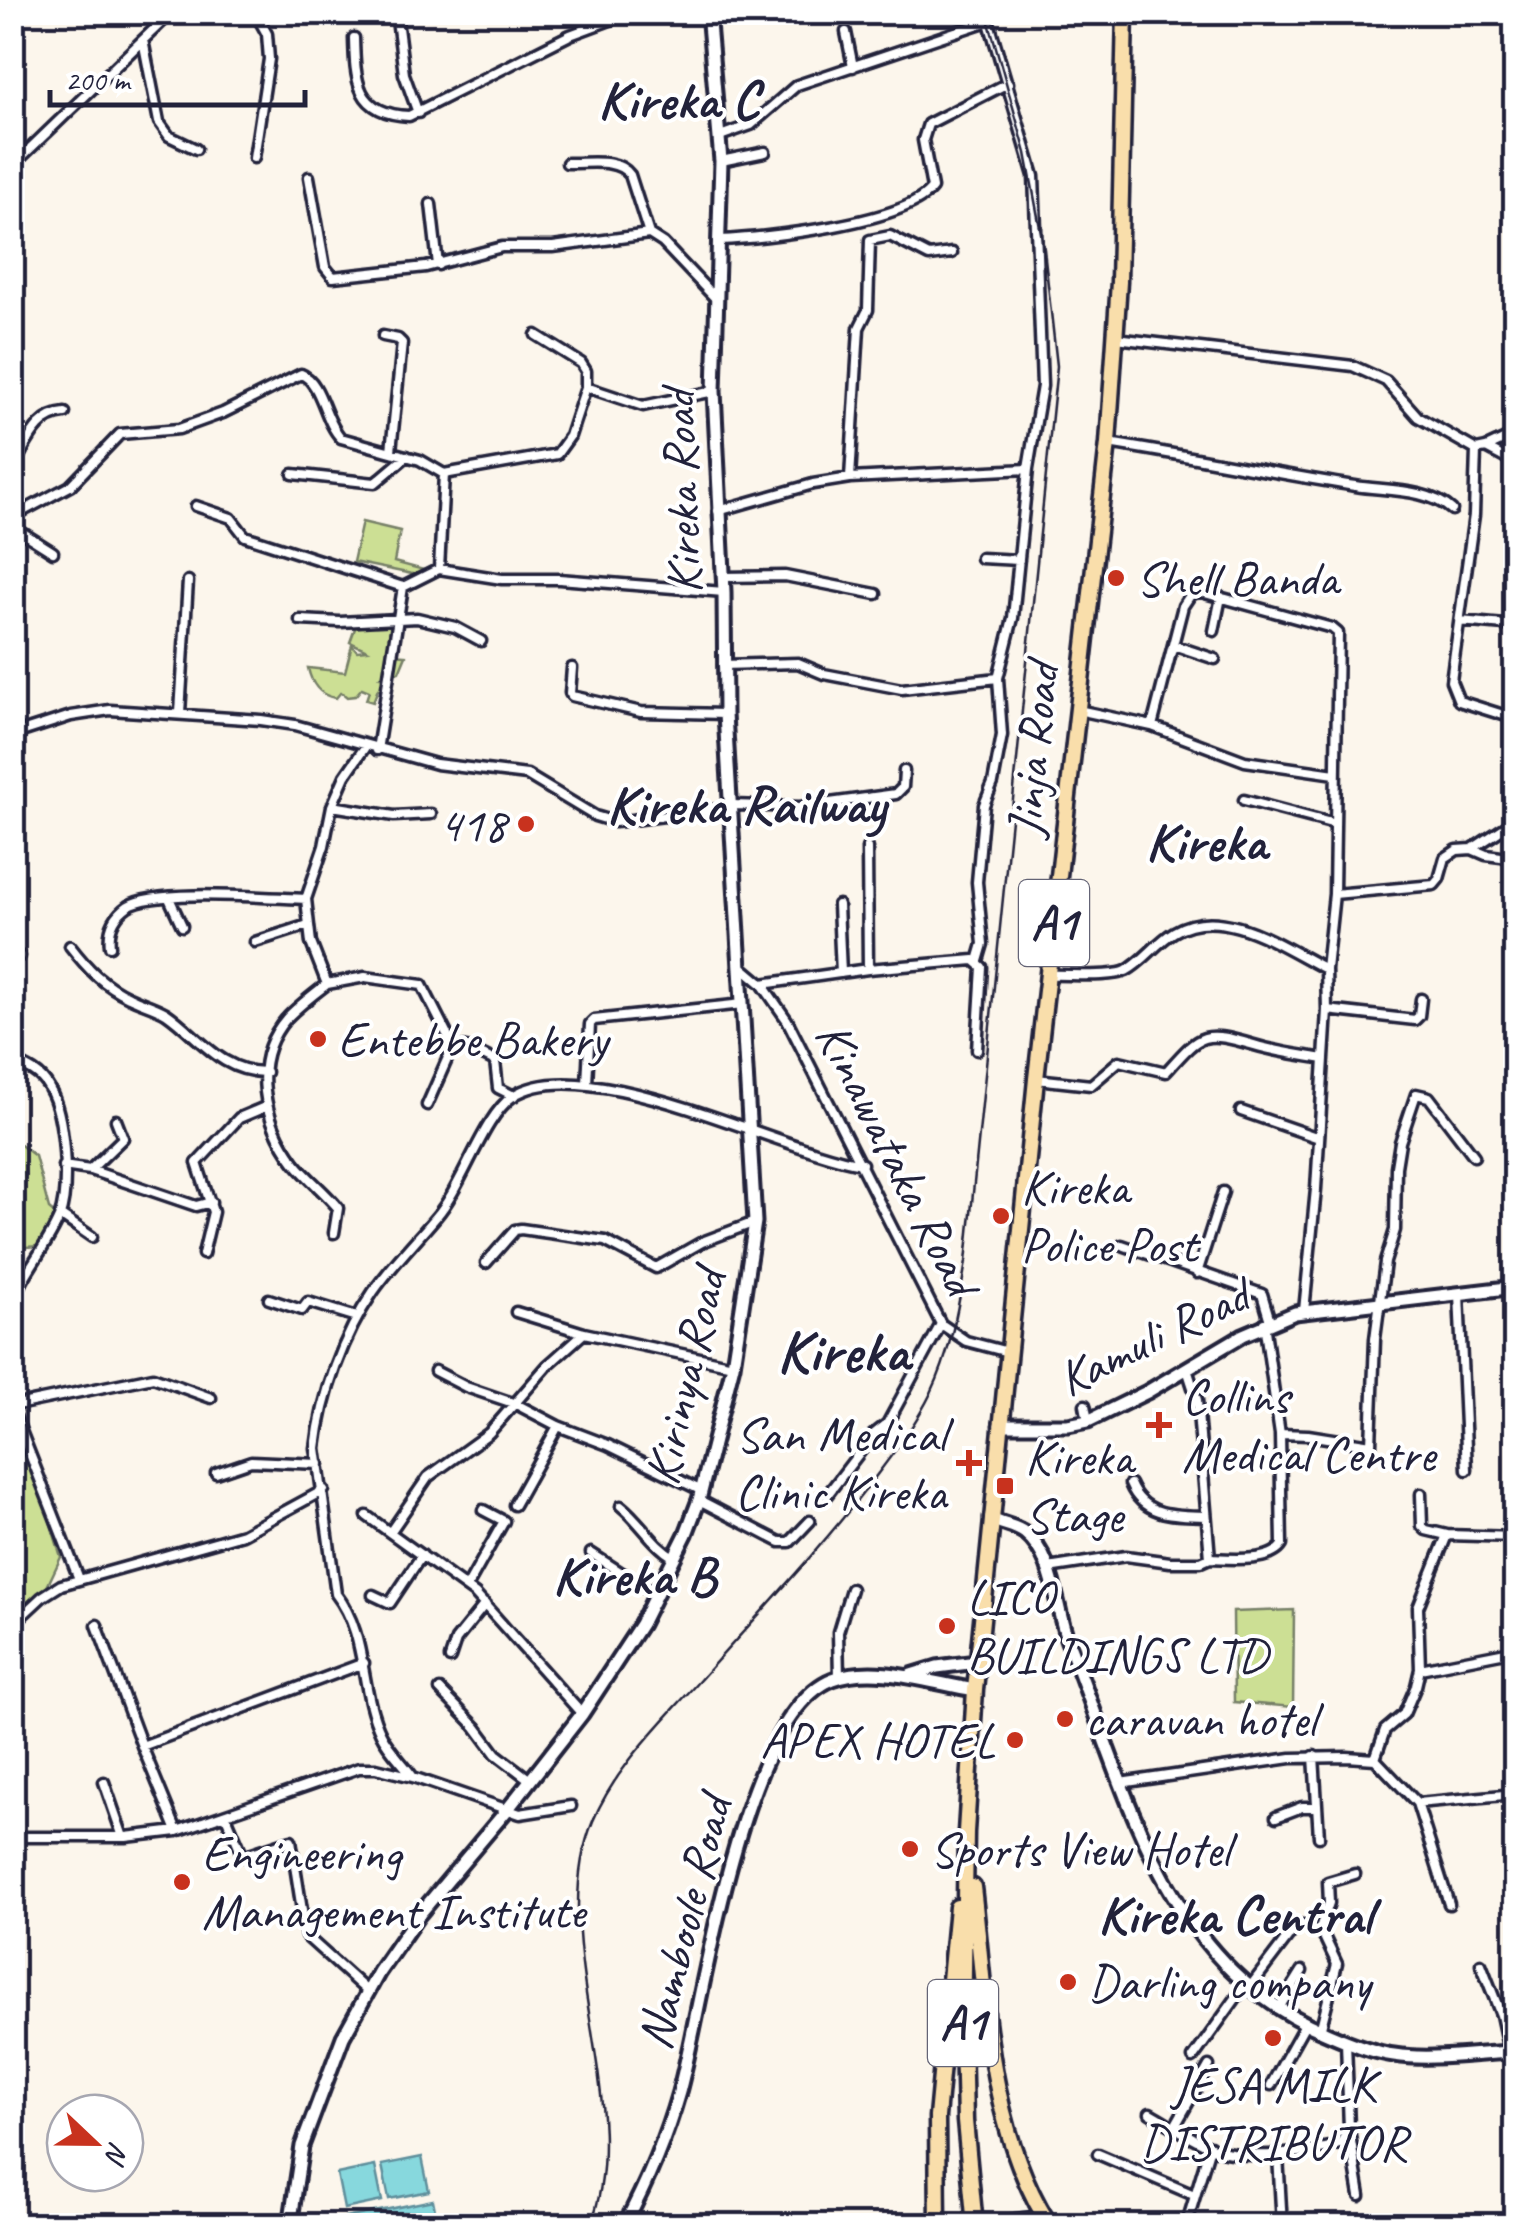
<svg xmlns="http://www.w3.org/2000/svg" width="1528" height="2238" viewBox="0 0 1528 2238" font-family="Caveat,sans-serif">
<rect width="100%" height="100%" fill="#fcf6ec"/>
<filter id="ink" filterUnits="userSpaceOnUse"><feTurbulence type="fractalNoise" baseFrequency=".01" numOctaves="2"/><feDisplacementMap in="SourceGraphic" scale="20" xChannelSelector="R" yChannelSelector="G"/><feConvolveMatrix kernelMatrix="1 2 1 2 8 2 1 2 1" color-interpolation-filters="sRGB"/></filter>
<g filter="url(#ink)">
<path fill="#ccdf94" stroke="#778068" stroke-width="2.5" d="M362,522L400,531L394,562L424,570L422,576L353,562Z
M358,620L392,621V654L406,655L399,672L380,677L392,682L389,692L378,689L373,702L366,700L369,691L362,688L355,696L347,697L341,692L336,698C319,696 311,682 308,668L345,672L352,645L357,651L367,650L350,642Z
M13,1139L35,1156L49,1209L55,1214L39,1246L13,1248Z
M13,1451H25L37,1479L61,1557L45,1591L13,1618Z
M1294,1610L1293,1707L1234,1702L1233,1612Z"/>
<path fill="#87d8dd" stroke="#5f8f9c" stroke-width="2.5" d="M422,2157L429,2191L389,2199L382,2165Z
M375,2166L382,2201L344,2209L337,2174Z
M433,2200L438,2225H347L345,2218Z"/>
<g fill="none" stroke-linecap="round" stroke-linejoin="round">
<defs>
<path id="street" d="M396,12L404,74L418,113
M789,12L792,16L801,12
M986,12L1034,176L1042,386L1028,469
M846,32L853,67
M354,38C355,80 356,114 409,116L570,35L632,12
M143,40L159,122L169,136L196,149
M720,136L751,125L797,85L988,21
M254,158L269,59L267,34L255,12
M721,161L765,152
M567,163C587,164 617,157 630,175L649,234
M12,166L172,12
M309,177L325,267L333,277L426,267L502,247H553L649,234L663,243L717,300
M431,204L438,265
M720,240C764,238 907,223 932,188L923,140L928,124L1008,83
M536,335L581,363L586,371V387
M383,336L398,339L402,343L391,451
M1116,338L1353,366L1386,381L1418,417L1476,450L1474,515L1451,681L1459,701L1516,719
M714,391L643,406L586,387L570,436L557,454L444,474L439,569L502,579H559L724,592
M1108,443C1191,456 1272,473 1355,486C1385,491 1428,488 1452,510
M1486,448L1516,434
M1476,450L1486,448L1516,464
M12,468C27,446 35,415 65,413
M293,474L375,483L407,456
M850,478L859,328L868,310L870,240L890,236L929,256L952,253
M196,506L231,518L245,536L403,587
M718,511L813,484L850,478L1028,469L1013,618L998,678L1002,735L993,783L984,805L977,882L983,944L978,961
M12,517L70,486L120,434L179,429L223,413L301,374C322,382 324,421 341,438L420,460L444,474
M12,526L53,552
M981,558L1019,560
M723,577L785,576L876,594
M300,620L340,622L417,618L455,627L481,641
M1460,621L1516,626
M1214,631L1221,597
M1173,645L1215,659
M723,665L798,663L824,674L902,689L998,678
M572,668L570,693L572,696L641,712L725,714
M1078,710L1152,726L1245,761L1335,774
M180,713L188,581
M1152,726L1183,606L1191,594L1201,592L1332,628L1338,633L1334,894L1326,969L1327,1010L1316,1189L1304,1311
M12,735L71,716L110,710L261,720L295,725L436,764L527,775L595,816L615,822L731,808
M377,750L403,587L439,569
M1244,800L1335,824
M731,805L800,807L896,794L903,787L904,771
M332,806L394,816L431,814
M867,848L868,969
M1472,849L1486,855L1516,859
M1334,894L1434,885L1439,879L1445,858L1457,850L1472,849L1516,820
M169,898L182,926
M306,899L311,943L327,984C313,995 298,1006 286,1019C249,1062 264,1122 295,1163C308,1179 325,1192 338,1208L334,1233
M838,905L841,973
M255,942L308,925
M70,946C87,968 103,985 129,997C141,1003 154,1006 166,1013C198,1035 221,1073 266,1072
M110,946C108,930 114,916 128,906C155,888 270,898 306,899L324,846L332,806L345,776L365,747
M12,956H20
M743,968L762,984L787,1020L941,1324L966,1341L1008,1352
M1048,975C1066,974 1111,978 1126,971C1143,962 1157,942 1174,932C1222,903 1282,947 1326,969
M327,984L365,977L422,985L453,1046
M762,984L868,969L974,960L982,967L977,1050
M1327,1010L1415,1020L1419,1016L1421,999
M12,1061C27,1067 41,1073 49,1088C65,1114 70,1189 59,1218C46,1249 21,1274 12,1307
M1036,1079L1091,1085L1119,1061L1166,1072C1201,1033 1202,1030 1254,1045C1277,1052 1301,1055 1324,1059
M587,1084L590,1024L594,1020L743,1004
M427,1105L453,1046L471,1049L495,1061L498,1088L514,1096
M1241,1111L1319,1138
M63,1166L90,1170L196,1206L211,1202
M90,1170L123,1138L116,1120
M60,1215L92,1237
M1122,1245L1262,1294L1270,1321
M203,1254L213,1212L197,1163L239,1118L265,1107
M486,1263L515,1230L521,1229L605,1241L656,1268L702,1242L755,1222
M1197,1273L1223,1192
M1459,1294L1467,1470
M269,1299L302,1310L308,1302L357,1317
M516,1312L584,1333L733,1365
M435,1371L466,1387L516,1404L558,1426L608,1445L702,1491
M1085,1405L1088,1421
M12,1406L153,1377L211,1398
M12,1408L79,1579
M1280,1434L1308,1435L1371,1445L1375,1339L1385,1262L1395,1230L1396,1167L1400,1142L1416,1094L1429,1097L1474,1156
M216,1473L251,1461L319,1464
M1130,1484C1144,1517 1175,1515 1206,1516
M1421,1494L1422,1526L1426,1530L1447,1535
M827,1495L873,1435L887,1424L941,1324
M699,1500L780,1542H790L810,1521
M514,1505L558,1426
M621,1506C641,1522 652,1545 675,1558
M367,1516L475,1594L582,1714
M391,1531L428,1477L489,1433L548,1365L584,1333
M591,1553L656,1595
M1210,1558C1230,1559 1271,1563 1282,1545L1280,1434L1264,1323
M1048,1568L1126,1556L1170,1562H1201L1210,1558L1197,1400L1187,1369
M467,1587L504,1521L483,1510
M373,1595L390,1603L422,1555
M12,1625L42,1597L61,1585L243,1534L324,1490
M97,1625L142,1746L364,1663
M450,1658L456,1640L485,1604
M1420,1669L1516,1650
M839,1677L838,1632L851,1589
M440,1690L476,1727L496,1754L530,1780
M142,1746L177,1831
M1314,1756L1319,1837
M1375,1759L1385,1730L1404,1714L1416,1686L1420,1669L1418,1607L1447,1535L1516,1537
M413,1777C403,1763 388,1749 381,1734C359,1689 368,1635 336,1594L316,1448C322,1395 343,1336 373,1292C391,1266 415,1242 436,1217C463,1186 483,1117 513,1096C585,1048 781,1151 862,1164
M104,1782L123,1837
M1120,1783L1291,1758L1347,1757L1375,1759L1417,1803L1504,1795
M1417,1803L1449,1904
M226,1816L243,1856L291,1840L306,1936L367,1991
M1276,1817L1302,1807H1317
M12,1837H126L177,1831L359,1768H376L413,1777L520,1814L571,1806
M1481,1964L1501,2015L1509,2052
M1250,1987L1297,1925H1303L1322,1934
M1279,2008L1302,1971
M1320,2031L1337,1964L1320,1928L1329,1903L1328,1882L1355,1874
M1193,2058L1246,1984
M1271,2085L1305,2024
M1150,2113C1171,2125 1192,2139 1213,2148C1244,2161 1308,2154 1340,2144L1349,2129L1346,2041
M1175,2126L1209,2066
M1349,2129L1360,2196
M1098,2154L1194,2195
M1278,2155L1282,2226
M489,2226V2223
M1186,2226L1210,2146"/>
<path id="secondary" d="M1000,1425H1068L1088,1421L1147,1392L1243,1335L1295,1313L1516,1287
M991,1518C1001,1525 1015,1525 1025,1533C1056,1558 1055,1610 1069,1644C1128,1794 1164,1967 1329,2034C1350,2043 1372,2052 1394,2055C1433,2061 1476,2053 1516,2052
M911,1675L937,1667L977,1662
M290,2226L302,2146L343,2037L379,1972L417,1917L507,1810L582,1714L641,1624L686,1534L699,1500L733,1365L755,1222L725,714L724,592L714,391L721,161L708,12
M624,2226C647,2183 666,2138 679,2092C704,2002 740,1715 833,1679C875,1663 931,1683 975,1690"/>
<path id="highway" d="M973,1887C986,1997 987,2124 1047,2221
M938,2226L937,2117L957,1907
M975,2226L965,2121L963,2037L966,1832L975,1690L1036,1079L1108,443L1119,282L1125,12
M998,2226C1018,2221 1038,2216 1057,2226"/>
</defs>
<use href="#street" stroke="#22223b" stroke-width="15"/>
<use href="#secondary" stroke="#22223b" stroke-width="19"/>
<use href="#highway" stroke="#22223b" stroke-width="21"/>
<use href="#street" stroke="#fff" stroke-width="8"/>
<use href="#secondary" stroke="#fff" stroke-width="11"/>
<use href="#highway" stroke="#f9deab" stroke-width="14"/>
<path stroke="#22223b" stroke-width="2.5" d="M590,2226C638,2107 543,1941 593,1821C615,1768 661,1724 698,1682C755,1618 815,1555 867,1488C890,1457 914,1428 931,1393C951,1352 958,1307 966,1262L1057,366L1044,249L1026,153L986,12"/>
</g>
</g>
<g fill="#c8321e" stroke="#fff" stroke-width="4">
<circle cx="1116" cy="578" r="10"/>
<circle cx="526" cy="824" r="10"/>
<circle cx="318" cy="1039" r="10"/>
<circle cx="1001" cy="1216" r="10"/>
<path d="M1154 1410h10v10h10v10h-10v10h-10v-10h-10v-10h10z"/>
<path d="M964 1448h10v10h10v10h-10v10h-10v-10h-10v-10h10z"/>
<rect x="995" y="1476" width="20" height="20" rx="5"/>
<circle cx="947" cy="1626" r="10"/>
<circle cx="1065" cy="1719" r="10"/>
<circle cx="1015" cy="1740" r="10"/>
<circle cx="910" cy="1849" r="10"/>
<circle cx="182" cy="1882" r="10"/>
<circle cx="1068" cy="1982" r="10"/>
<circle cx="1273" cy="2038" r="10"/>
</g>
<g text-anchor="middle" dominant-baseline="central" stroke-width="8" stroke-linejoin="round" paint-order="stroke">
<g fill="#fff" stroke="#646476" stroke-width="2.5">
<rect x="1019" y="880" width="70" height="86" rx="8"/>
<rect x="928" y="1980" width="70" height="86" rx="8"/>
</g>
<g font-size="48" font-weight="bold" fill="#22223b">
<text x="1054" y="923">A1</text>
<text x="963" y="2023">A1</text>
</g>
<g font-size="50" fill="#22223b" stroke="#fff">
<text transform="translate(681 492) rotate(-92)">Kireka Road</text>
<text transform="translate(1033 750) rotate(-84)">Jinja Road</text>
<text transform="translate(897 1158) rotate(63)">Kinawataka Road</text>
<text transform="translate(1153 1337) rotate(-26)">Kamuli Road</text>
<text transform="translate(685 1377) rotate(-77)">Kirinya Road</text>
<text transform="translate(684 1923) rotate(-76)">Namboole Road</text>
</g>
<g font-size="50" fill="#22223b" stroke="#fff" text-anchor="start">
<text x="1136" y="578">Shell Banda</text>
<text x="506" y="824" text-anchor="end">418</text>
<text x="338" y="1039">Entebbe Bakery</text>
<text x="1021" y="1187">Kireka<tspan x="1021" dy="58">Police Post</tspan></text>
<text x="1182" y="1396">Collins<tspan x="1182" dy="58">Medical Centre</tspan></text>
<text x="946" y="1434" text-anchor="end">San Medical<tspan x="946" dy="58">Clinic Kireka</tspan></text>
<text x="1025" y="1457">Kireka<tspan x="1025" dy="58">Stage</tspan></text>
<text x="967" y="1597">LICO<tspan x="967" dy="58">BUILDINGS LTD</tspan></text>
<text x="1085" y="1719">caravan hotel</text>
<text x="995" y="1740" text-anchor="end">APEX HOTEL</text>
<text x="930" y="1849">Sports View Hotel</text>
<text x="202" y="1853">Engineering<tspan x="202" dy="58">Management Institute</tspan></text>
<text x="1088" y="1982">Darling company</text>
<text x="1273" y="2084" text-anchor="middle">JESA MILK<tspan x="1273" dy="58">DISTRIBUTOR</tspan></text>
</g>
<g font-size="55" font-weight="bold" fill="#22223b" stroke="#fff">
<text x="678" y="100">Kireka C</text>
<text x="746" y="805">Kireka Railway</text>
<text x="1206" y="842">Kireka</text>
<text x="634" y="1576">Kireka B</text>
<text x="1235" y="1915">Kireka Central</text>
</g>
<g font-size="60" font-weight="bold" fill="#22223b" stroke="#fff">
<text x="843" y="1351">Kireka</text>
</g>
</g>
<rect width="1528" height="2238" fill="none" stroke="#fff" stroke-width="50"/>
<rect x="25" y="25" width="1478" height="2188" fill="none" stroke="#22223b" stroke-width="4" filter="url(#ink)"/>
<g transform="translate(95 2143) rotate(112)"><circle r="48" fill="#ffffff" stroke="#a7a7b1" stroke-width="2.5"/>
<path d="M0-8L18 38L0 25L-18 38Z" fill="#c8321e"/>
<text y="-15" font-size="28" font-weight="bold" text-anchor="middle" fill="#22223b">N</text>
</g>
<path d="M50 90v15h255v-15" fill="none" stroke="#22223b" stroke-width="5"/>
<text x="65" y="90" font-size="30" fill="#22223b" stroke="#ffffff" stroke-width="8" paint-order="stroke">200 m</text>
</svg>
